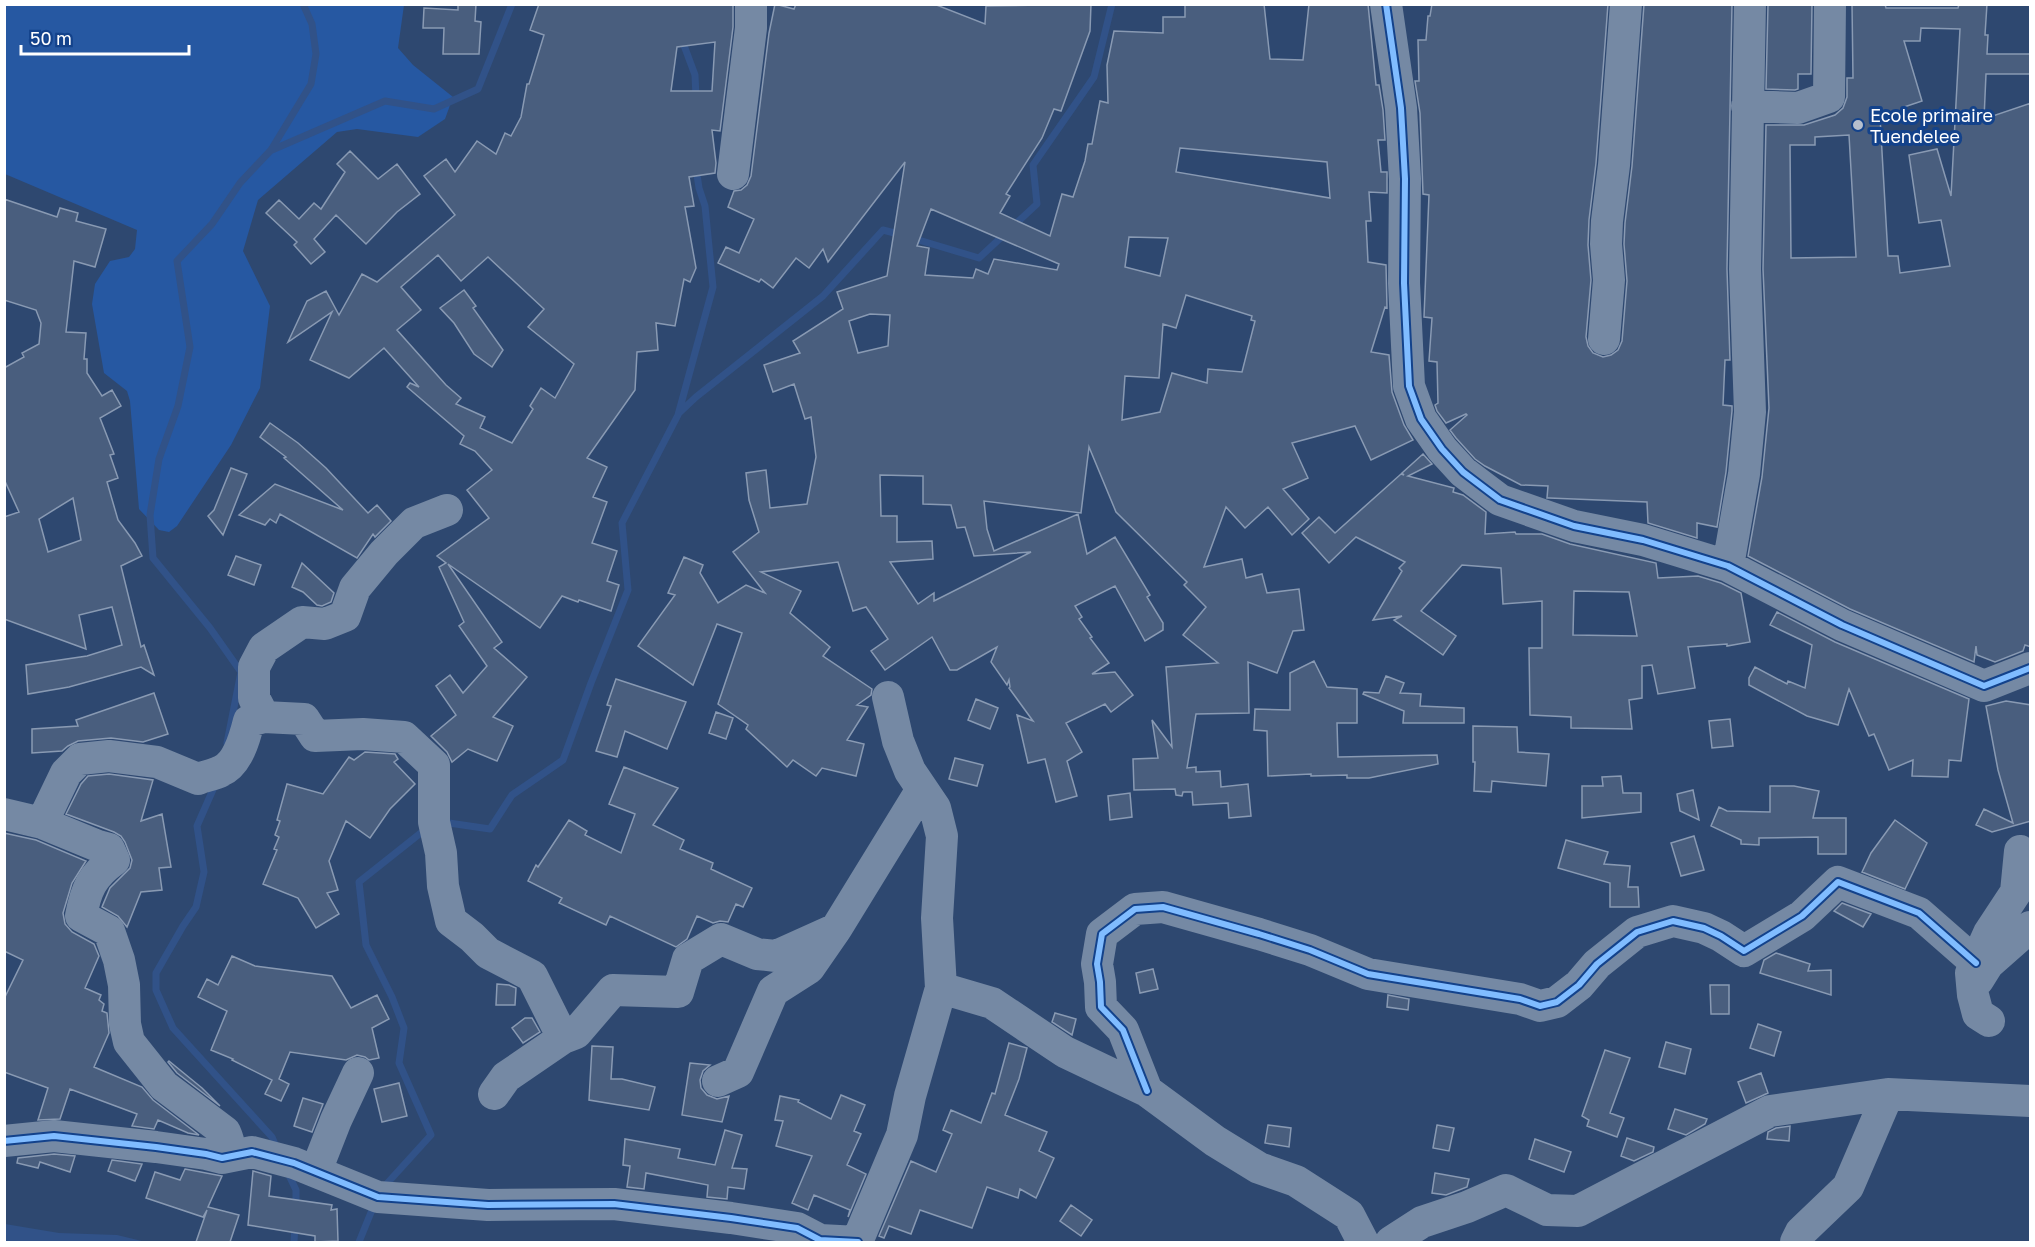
<svg xmlns="http://www.w3.org/2000/svg" width="2035" height="1247" viewBox="0 0 2035 1247" font-family="'Golos Text',sans-serif">
<rect width="100%" height="100%" fill="#2e4870"/>
<path fill="#2658a2" d="M4,5H404L398,48L413,65L453,97L445,119L418,137L357,129L337,132L258,200L243,251L270,306L260,388L231,445L177,526L169,532L159,530L139,509L130,401L127,391L104,373L92,304L95,284L110,261L129,257L135,249L137,230L5,174Z"/>
<path fill="#315288" d="M5,1224L59,1233L117,1235L146,1242H5Z"/>
<g fill="none" stroke-linecap="round" stroke-linejoin="round">
<path stroke="#315288" stroke-width="7" d="M682,40L695,75L696,98
M272,150L385,101L434,109L478,89L512,4
M912,238L979,258L1037,204L1033,165L1094,77L1112,4
M679,413L696,397L823,296L883,230L902,235
M227,743L241,672L210,628L153,558L150,515L159,459L178,406L190,347L177,261L212,224L240,183L271,150L311,84L316,54L312,24L303,4
M215,785L197,826L204,872L196,907L183,926L156,973V990L173,1028L272,1137L277,1149
M442,822L490,829L512,795L563,760L591,683L628,590L622,523L678,415L713,287L705,206L699,188L696,168
M288,1173L296,1190V1208
M382,1189L431,1135L399,1063L404,1028L392,997L366,945L359,882L427,828
M294,1242L295,1225
M359,1242L374,1205"/>
</g>
<path fill="#495e7e" stroke="#899ab3" stroke-width="1.5" fill-rule="evenodd" d="M458,4H476L475,21L481,22L479,54H443L444,28H423L424,8L458,10Z
M539,4H733V27L720,131L712,130L716,163L715,173L689,177L694,206L685,207L696,268L690,282L684,279L675,326L656,323L658,350L637,352L635,390L587,458L607,467L593,497L607,502L592,543L617,551L607,581L619,585L611,611L579,600L578,602L562,596L540,628L448,564L502,642L494,648L527,677L493,717L513,726L497,761L468,749L452,762L447,752L431,736L456,715L436,686L450,675L463,693L487,666L459,626L464,622L439,567L446,563L437,556L489,518L467,490L492,470L475,451L460,444L464,436L407,387L410,383L419,387L384,348L349,378L310,360L332,312L288,342L307,301L326,291L339,315L362,274L377,282L455,215L424,176L446,159L455,172L477,141L496,154L505,133L511,136L521,117L527,84H529L544,35L530,30ZM715,42L712,91H671L677,47ZM438,255L461,281L488,257L544,309L528,327L574,364L555,398L541,388L530,406L533,409L512,443L480,428L485,417L456,404L461,398L446,385L397,330L421,310L401,287Z
M775,4L794,9L796,4H934L985,24L986,6L1091,4L1090,31L1061,111L1054,109L1042,138L1006,194L1010,196L1000,213L1050,236L1062,194L1073,197L1085,161L1088,144H1092L1100,101L1108,103L1107,65L1114,31L1163,33V17H1185V4H1264L1270,59L1303,60L1309,4H1368L1376,85H1379L1383,110L1385,140H1378L1381,172H1387V193L1369,192L1371,221H1366L1368,262L1386,265L1387,308L1385,307L1371,352L1389,355L1392,392L1404,425L1413,440L1371,460L1355,426L1292,443L1308,478L1283,489L1309,519L1292,535L1268,507L1245,528L1226,507L1204,567L1242,559L1246,578L1262,574L1267,593L1299,589L1304,630L1293,631L1277,673L1248,662L1249,713L1196,714L1187,768L1196,767V772L1220,771L1221,787L1248,784L1251,816L1229,818L1228,803L1193,805L1192,792H1183L1182,796L1176,795L1175,789L1134,790L1133,759L1158,758L1152,720L1172,747L1166,667L1218,663L1183,635L1206,607L1184,585L1187,582L1116,512L1089,447L1081,513L984,501L987,529L994,551L1078,514L1087,554L1115,537L1150,595L1147,597L1163,623V630L1145,641L1115,586L1075,606L1082,617L1079,619L1092,637L1090,638L1109,663L1092,674L1115,672L1133,695L1111,712L1105,704L1066,723L1082,752L1067,761L1077,796L1056,802L1045,759L1028,763L1017,715L1033,721L1009,688L1010,687L1009,680L1007,685L991,662L997,647L957,670H950L932,637L885,670L871,651L888,639L866,607L853,611L838,562L761,572L801,591L790,613L830,647L823,656L872,689L871,695L857,705L868,707L847,740L864,744L856,776L822,768L816,776L793,760L787,767L746,729L748,725L718,704L742,633L717,624L693,685L638,646L675,595L668,593L684,557L703,565L700,573L718,603L746,585L765,593L733,552L759,532L749,500L746,473L766,470L770,508L807,504L816,457L811,417L805,419L794,384L773,392L764,365L800,353L793,341L843,309L837,292L887,276L905,162L828,262L823,249L809,268L796,258L773,288L761,279L759,282L718,263L726,247L739,253L754,219L728,207L734,191L741,190L747,185L751,176L769,33ZM1180,148L1327,162L1330,198L1176,172ZM931,209L1059,264L1057,270L994,259L988,274L976,269L973,278L925,275L929,248L917,246ZM1129,237L1168,238L1160,276L1125,267ZM1186,295L1252,316L1251,320L1255,321L1242,372L1208,369L1207,383L1172,373L1160,412L1122,420L1125,376L1159,378L1163,324L1176,328ZM870,314L890,315L888,346L858,353L849,321ZM880,475L923,476V504L951,505L957,528L965,527L974,556L1031,552L934,601V593L918,604L890,562L933,559L932,541L897,542V516H881Z
M1432,4H1608L1596,163L1589,220L1588,245L1591,280L1586,337L1588,346L1593,353L1603,357L1611,355L1618,350L1622,341L1627,281L1624,244L1625,223L1632,166L1644,4H1732L1727,269L1730,360H1725L1723,405L1732,406V411L1726,472L1717,527L1697,523V538L1648,523L1647,502L1549,498H1547L1548,486L1521,485L1485,466L1475,459L1456,438L1450,430L1467,415L1466,414L1446,423L1437,411L1435,405L1438,403L1437,362L1429,361L1432,318L1424,317L1429,195L1423,194L1420,113L1415,81H1419L1418,40H1426L1428,16H1430Z
M1812,4L1811,74H1798V89L1795,90L1766,89L1768,5Z
M1852,4H1885L1886,8H1958L1959,4H1987L1985,35H1988L1987,54H2031V74H1986L1984,119L2031,103V647L2025,645L2023,651L1995,662L1977,655L1976,646L1974,662L1850,609L1748,556L1762,477L1769,408L1763,269L1766,125H1804L1835,115L1843,108L1847,97V78H1853ZM1921,28L1960,29L1951,196L1937,149L1909,155L1919,223L1941,220L1950,266L1900,273L1898,256H1888L1880,117L1905,114L1904,107L1922,101L1904,41H1920ZM1849,135L1856,257L1791,258L1790,145H1815V137Z
M350,151L378,179L397,164L420,194L397,212L366,244L336,215L314,239L325,252L311,264L294,245L297,242L266,213L279,200L299,219L314,203L321,209L345,172L337,164Z
M4,199L57,217L60,208L78,213L76,221L106,229L95,267L74,261L66,332L86,333L84,359H87V373L102,396L112,390L121,406L100,418L114,454L110,455L118,478L107,482L118,520L135,543L142,556L121,566L141,647L144,645L154,675L141,667L69,687L28,694L26,665L87,656L122,645L112,607L79,615L86,649L4,619V517L19,512L4,479V368L24,357L22,353L39,344L41,323L36,310L4,300ZM73,498L81,540L48,552L39,519Z
M464,290L476,306L473,308L503,350L492,367L474,354L454,323L440,308Z
M270,423L298,443L326,468L368,513L377,505L391,521L375,537L373,534L357,558L280,514L276,523L270,519L265,525L239,515L275,484L343,510L284,458L286,457L260,437Z
M1423,454L1432,464L1408,476L1454,488L1453,492L1463,495L1486,512L1485,534L1515,532L1516,534H1542L1570,544L1656,563L1658,578L1698,576L1721,583L1741,593L1750,642L1727,646V644L1688,647L1695,688L1658,694L1652,665L1642,666V698L1629,700L1632,729L1571,728V717L1530,715L1529,648H1542V601L1503,604L1501,568L1462,565L1421,611L1456,636L1443,655L1394,620L1402,616L1373,620L1402,571L1399,568L1405,562L1356,537L1329,563L1302,533L1319,517L1335,533L1401,474L1404,475L1402,473ZM1574,591L1629,592L1637,636L1573,635Z
M231,468L247,474L223,535L208,516L214,510Z
M236,556L261,565L254,585L228,575Z
M302,563L334,593L331,602L322,606L317,605L303,592L292,587Z
M1777,612L1835,642L1969,699L1961,761L1949,760L1948,777L1912,776L1913,760L1889,770L1874,734L1869,736L1849,689L1838,725L1807,716L1749,685V678L1755,667L1787,684L1788,681L1805,688L1812,645L1770,625Z
M1314,661L1327,687L1357,689V723H1337L1338,757L1437,755L1438,764L1369,778H1347V775L1311,776V774L1268,776L1267,731L1254,730L1255,709L1290,710V673Z
M1386,676L1404,683L1400,693L1421,694L1420,706L1464,708V723H1403L1404,711L1363,694L1364,692L1379,693Z
M616,679L686,702L667,749L625,731L617,757L596,751L611,706L607,705Z
M154,693L168,734L143,742L111,738L78,741L68,746L62,751L32,753V729L78,726L76,720Z
M976,699L998,708L990,729L968,720Z
M2006,701L2031,705V821L1992,832L1976,825L1984,809L2013,823L1998,770L1986,706Z
M716,712L733,718L726,739L709,733Z
M1730,719L1733,746L1712,748L1709,721Z
M1473,726L1517,727L1518,752L1549,754L1546,786L1492,781L1491,792L1474,791L1475,762H1473Z
M365,752L395,754L398,759L394,762L415,784L390,809L370,838L346,821L329,861L338,890L327,893L339,914L316,928L298,898L263,884L277,850L274,849L279,837L275,835L280,821L277,820L287,784L323,794L349,757L354,760Z
M955,758L983,765L977,786L949,779Z
M624,767L678,788L653,825L684,840L680,849L713,863L711,869L752,888L743,907L736,904L728,922L720,921L713,923L697,916L687,939L676,947L610,916L606,925L559,903L562,898L528,881L536,865L538,867L569,820L587,831L585,835L621,853L635,814L609,804Z
M109,774L153,780L141,821L162,814L171,867L159,868L162,890L141,892L127,927L118,916L102,907L110,888L130,868L132,860L125,842L121,836L114,832L66,814L81,784L88,776Z
M1621,776L1623,793H1641V812L1582,818V786H1603L1602,777Z
M1770,786H1794L1819,791L1813,818H1846V854H1818V837L1759,838V845L1741,844V840L1711,826L1719,807L1727,811L1770,812Z
M1693,790L1699,820L1680,811L1677,794Z
M1130,793L1132,817L1110,820L1108,796Z
M1895,820L1927,843L1905,889L1862,872L1871,853Z
M4,833L36,840L86,861L72,883L63,913L65,924L72,932L94,944L99,956L85,988L101,995L99,1000L104,1004L102,1011L107,1013L109,1033L94,1067L142,1087L153,1100L199,1135L188,1133L158,1120L154,1129L132,1126L137,1114L70,1089L60,1119L38,1120L48,1088L4,1072V999L23,960L4,951Z
M1694,836L1704,870L1681,876L1671,843Z
M1566,840L1608,852L1604,864L1630,866L1628,887H1638L1639,907H1610V883L1558,868Z
M1842,903L1871,914L1863,927L1834,911Z
M1776,953L1810,964L1808,971L1831,970V995L1760,973L1764,960Z
M232,956L255,966L332,976L351,1008L377,995L389,1019L372,1028L379,1058L369,1060L365,1057L357,1055L346,1060L290,1052L279,1079L289,1084L281,1101L265,1094L272,1080L232,1060L233,1059L211,1050L227,1011L198,997L207,979L218,985Z
M1153,969L1158,989L1140,993L1136,973Z
M497,984L509,985L516,988L515,1005H496Z
M1710,985H1729V1014H1711Z
M1388,995L1409,999L1408,1010L1387,1007Z
M1055,1013L1076,1019L1072,1035L1052,1022Z
M525,1018H532L540,1032L523,1043L512,1028Z
M1758,1024L1781,1032L1774,1056L1750,1048Z
M1666,1042L1691,1049L1685,1074L1659,1067Z
M1009,1043L1027,1048L1019,1079L1005,1115L1047,1132L1039,1151L1054,1158L1036,1198L1020,1189L1018,1198L987,1187L972,1228L920,1210L911,1234L889,1226L884,1238L879,1236L911,1161L936,1172L952,1134L943,1130L951,1110L981,1123L992,1093L995,1094Z
M592,1046L613,1047L611,1079H622L655,1087L649,1110L589,1100Z
M1605,1050L1630,1058L1610,1113L1624,1118L1617,1137L1587,1126L1589,1120L1582,1116Z
M169,1061L202,1088L220,1106L177,1073L168,1062Z
M690,1063L710,1065L703,1071L700,1080L701,1088L707,1095L717,1099L729,1096L722,1122L682,1115Z
M1761,1073L1768,1093L1746,1103L1738,1082Z
M399,1083L407,1116L382,1122L374,1089Z
M841,1095L865,1105L854,1131L861,1134L847,1165L866,1174L848,1217L850,1210L814,1195L808,1210L792,1203L812,1156L776,1146L783,1121L775,1120L780,1096L799,1100L798,1102L831,1119Z
M303,1098L323,1104L312,1132L294,1126Z
M1675,1109L1707,1119L1705,1124L1686,1135L1668,1129Z
M1268,1125L1291,1128L1289,1147L1265,1143Z
M1437,1125L1454,1128L1449,1151L1433,1148Z
M1790,1126L1789,1141L1767,1139L1768,1132L1776,1128Z
M725,1130L742,1135L732,1168L747,1169L744,1189L728,1187L727,1199L707,1197L708,1185L646,1173L644,1189L627,1187L630,1166L623,1165L625,1139L680,1149L678,1158L715,1165Z
M1627,1138L1654,1147L1653,1152L1634,1161L1621,1156Z
M1535,1139L1571,1152L1564,1172L1529,1159Z
M54,1154L75,1156L70,1172L40,1162L38,1168L17,1163L18,1158Z
M112,1160L142,1164L135,1181L108,1171Z
M185,1169L222,1176L208,1207L239,1215L230,1242H196L207,1210L203,1217L146,1198L155,1172L180,1180Z
M253,1171L271,1176L269,1196L332,1205L331,1210L337,1209L338,1241L315,1242V1236L248,1225Z
M1435,1173L1469,1179L1467,1187L1446,1195L1432,1193Z
M1071,1205L1092,1220L1081,1236L1060,1221Z"/>
<g fill="none" stroke-linecap="round" stroke-linejoin="round">
<path stroke="#7589a4" stroke-width="32" d="M1386,4L1401,108L1405,179L1404,283L1409,386L1421,419L1442,449L1463,472L1500,500L1574,526L1643,540L1728,566L1842,625L1984,686L2030,668
M1747,106L1798,108L1829,97L1830,4
M733,174L751,28V4
M1604,339L1609,280L1606,244L1607,221L1614,165L1626,4
M1728,566L1744,474L1750,412L1745,269L1750,4
M888,697L898,741L910,771L935,808L942,836L937,918L941,988L992,1003L1065,1052L1147,1091L1215,1141L1259,1168L1296,1181L1349,1215L1363,1242
M264,717L254,698V667L264,648L302,622L325,624L345,616L355,588L384,553L414,523L447,510
M4,814L42,823L98,846L109,849L114,860C92,876 86,889 81,916L109,931L119,960L124,985L125,1024L129,1042L164,1086L225,1132C230,1143 231,1149 222,1158
M42,823L66,773L80,759L109,756L157,762L198,779C205,776 214,775 221,771C238,764 245,737 249,721L264,717L304,719L315,736L363,734L404,737L434,765V822L441,853L443,886L451,921L472,937L488,953L532,976L563,1038
M1978,980L1988,964L2030,927
M1989,1021L1978,1014L1973,995L1971,973L1989,933L2016,892L2020,851
M718,1081L738,1072L773,991L809,968L836,929
M1147,1091L1123,1030L1101,1007L1100,982L1097,964L1102,934L1135,909L1163,907L1259,934L1310,950L1368,974L1520,999L1540,1006L1557,1002L1579,985L1597,964L1637,932L1673,921L1704,928L1721,936L1744,951L1802,916L1838,882L1919,913L1976,963
M494,1094L506,1077L563,1038L576,1033L613,990L678,992L688,959L721,939L757,954L776,956L836,929L922,789
M4,1141L54,1136L156,1147L206,1154L222,1158L252,1152L294,1163L378,1197L488,1205L614,1204L731,1218L797,1228L820,1240L858,1242
M316,1171L336,1120L358,1073
M857,1242L902,1135L910,1096L941,988
M1391,1242L1422,1222L1467,1207L1506,1190L1547,1210L1578,1211L1770,1111L1888,1094L2030,1101
M1796,1242L1801,1232L1848,1187L1888,1094"/>
<defs>
<path id="cycleway" d="M1386,4L1401,108L1405,179L1404,283L1409,386L1421,419L1442,449L1463,472L1500,500L1574,526L1643,540L1728,566L1842,625L1984,686L2030,668
M1147,1091L1123,1030L1101,1007L1100,982L1097,964L1102,934L1135,909L1163,907L1259,934L1310,950L1368,974L1520,999L1540,1006L1557,1002L1579,985L1597,964L1637,932L1673,921L1704,928L1721,936L1744,951L1802,916L1838,882L1919,913L1976,963
M4,1141L54,1136L156,1147L206,1154L222,1158L252,1152L294,1163L378,1197L488,1205L614,1204L731,1218L797,1228L820,1240L858,1242"/>
</defs>
<use href="#cycleway" stroke="#13428b" stroke-width="10"/>
<use href="#cycleway" stroke="#80bcff" stroke-width="6"/>
</g>
<circle fill="#b6bfcd" stroke="#13428b" stroke-width="2" cx="1858" cy="125" r="6"/>
<g text-anchor="middle" dominant-baseline="central" stroke-width="6" stroke-linejoin="round" paint-order="stroke">
<g font-size="18" fill="#fff" stroke="#13428b" text-anchor="start">
<text x="1870" y="115">Ecole primaire<tspan x="1870" dy="21">Tuendelee</tspan></text>
</g>
</g>
<rect width="2035" height="1247" fill="none" stroke="#ffffff" stroke-width="12"/>
<path d="M21 45v9h168v-9" fill="none" stroke="#ffffff" stroke-width="3"/>
<text x="30" y="45" font-size="18" fill="#ffffff" stroke="#13428b" stroke-width="4.5" paint-order="stroke">50 m</text>
</svg>
